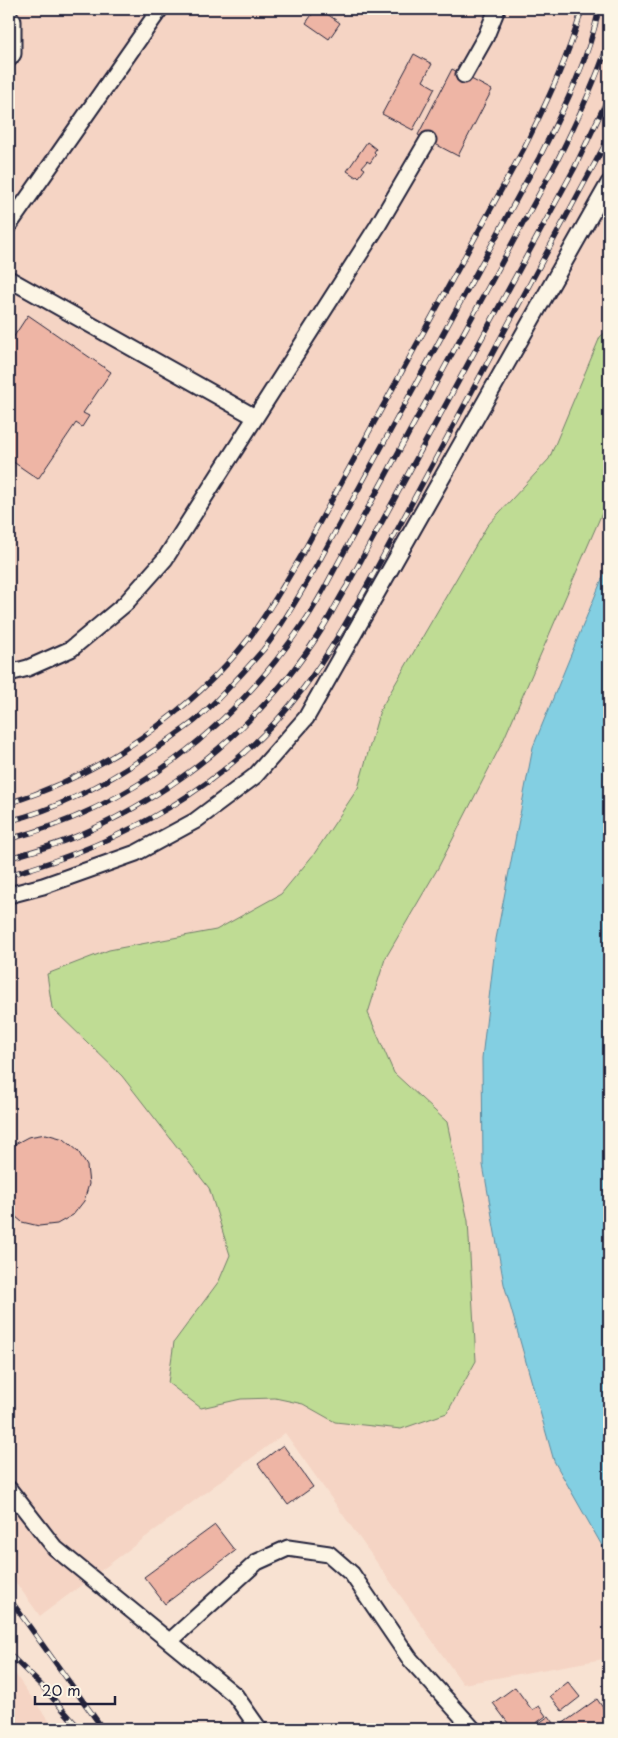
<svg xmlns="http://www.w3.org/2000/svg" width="618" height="1738" viewBox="0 0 618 1738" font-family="'Playpen Sans',sans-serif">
<rect width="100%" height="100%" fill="#f8e2d2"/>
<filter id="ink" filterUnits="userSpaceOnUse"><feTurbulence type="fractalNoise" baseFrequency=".02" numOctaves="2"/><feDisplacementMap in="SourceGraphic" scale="10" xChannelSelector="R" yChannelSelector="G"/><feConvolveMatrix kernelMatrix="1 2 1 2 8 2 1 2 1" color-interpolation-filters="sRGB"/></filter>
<g filter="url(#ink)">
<path fill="#f5d4c4" d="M9,9H609V1658L463,1684L285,1433L40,1616L9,1573Z
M9,1665L24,1687L55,1729H9Z"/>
<path fill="#bfdc94" stroke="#707f68" d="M609,329V497L503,741L438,868L385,959L368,1013L394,1073L447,1122L468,1221L476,1361L447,1413L401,1429L335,1422L303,1404L275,1398L241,1399L201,1408L168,1383L174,1342L219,1281L230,1255L209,1188L122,1076L52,1008L47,974L109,950L216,930L281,894L314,854L358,788L380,710L487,526L549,459L600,337Z"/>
<path fill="#83cfe2" stroke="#5c8a9f" d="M609,562V1558L554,1461L504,1284L483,1165L482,1058L496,939L533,747Z"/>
<path fill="#eeb5a5" stroke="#22223b" d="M316,9H320L340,23L329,39L306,23Z
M414,54L432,64L423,81L435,88L413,130L382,114Z
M452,69L492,90L458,156L418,135Z
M367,142L376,149L374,152L376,154L370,163L367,161L362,167L365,169L359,177L357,175L356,177L347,171Z
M28,315L111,372L83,413L89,416L82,427L76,423L38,479L9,459V344Z
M46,1134L64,1139L78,1151L87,1166L89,1184L84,1201L73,1215L57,1224L39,1226L22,1222L9,1211V1150L13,1145L28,1137Z
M283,1445L313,1487L288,1505L258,1464Z
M215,1525L235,1551L165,1604L144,1577Z
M568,1682L580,1697L562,1711L550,1696Z
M515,1687L532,1710L539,1706L546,1716L528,1729H508L511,1727L493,1703Z
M597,1699L609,1717V1729H555Z
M549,1716L556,1726L552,1729H531Z"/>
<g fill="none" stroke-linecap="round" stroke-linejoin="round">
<defs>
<path id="lane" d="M9,16L13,21V54L9,59
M464,75L486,36L497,9
M9,225L160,9
M9,279L255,417
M9,673L28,668L71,649L125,604L165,559L377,227L428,140
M9,895L43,886L136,853L195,821L255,776L306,718L609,183
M9,1489L55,1548L235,1695L259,1729
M170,1641L257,1562L288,1548L329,1554L352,1574L410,1659L473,1729"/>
</defs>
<use href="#lane" stroke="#22223b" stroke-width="19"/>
<use href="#lane" stroke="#fcf5e5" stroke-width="15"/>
<defs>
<path id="rail" d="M9,803C100,775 190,713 249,638C268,613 284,585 300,558L523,150C546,104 568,58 582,9
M9,821C66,807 123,774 170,739C179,732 189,726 197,719C221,697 242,674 263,650C283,625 299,595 316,567L539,158C563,110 588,62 599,9
M9,839C132,808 231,729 302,625C313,610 322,593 331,576L557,161C577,121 595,83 609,41
M9,858C34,851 60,844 84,833C181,790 266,719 322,629C331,615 338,600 347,586L574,169L609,96
M9,875C121,844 231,785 302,690C330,653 352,613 374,573L609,137
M9,1598L103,1729
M9,1654L41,1685L80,1729"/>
</defs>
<use href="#rail" stroke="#22223b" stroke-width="5.5"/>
<use href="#rail" stroke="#fcf5e5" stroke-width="4" stroke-dasharray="11" stroke-linecap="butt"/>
</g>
</g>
<rect width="618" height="1738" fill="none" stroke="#fcf5e5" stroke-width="30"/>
<rect x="15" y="15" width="588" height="1708" fill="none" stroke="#22223b" stroke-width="2" filter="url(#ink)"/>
<path d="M35 1696v8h80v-8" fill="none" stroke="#22223b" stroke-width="2.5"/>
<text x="42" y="1696" font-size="15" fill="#22223b" stroke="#fcf5e5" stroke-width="4" paint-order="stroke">20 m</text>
</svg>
